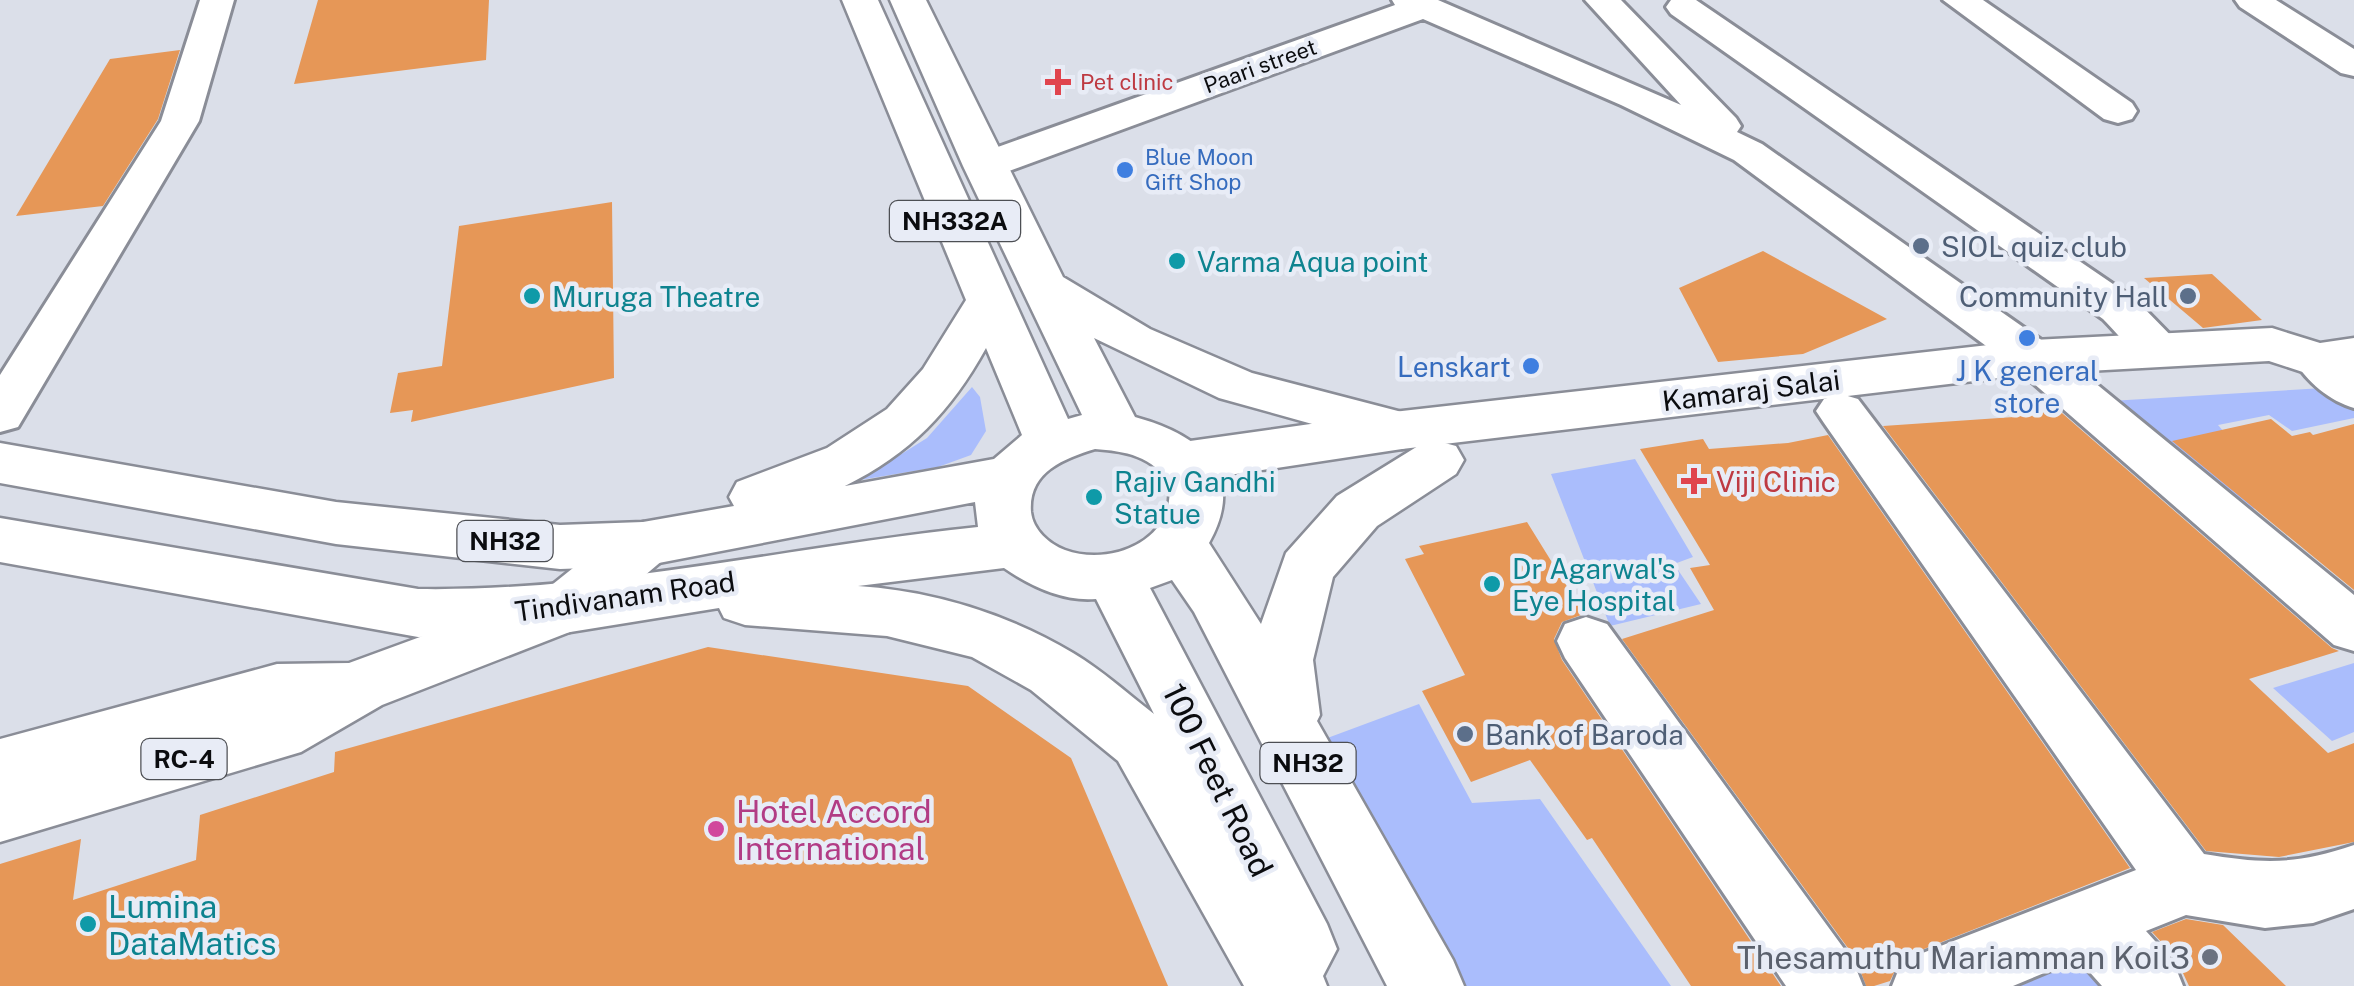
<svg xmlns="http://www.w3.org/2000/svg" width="2354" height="986" viewBox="0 0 2354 986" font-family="'Public Sans',sans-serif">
<rect width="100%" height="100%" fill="#dbdfe9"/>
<path fill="#aabdfc" d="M972,387L980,397L986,431L971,455L938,467L860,480L927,438Z
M2340,387L2354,398V418L2292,431L2269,415L2218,425L2283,501L2229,515L2094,402Z
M1635,459L1693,557L1674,564L1701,604L1610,626L1551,474Z
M2354,663V732L2332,741L2273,688Z
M1419,704L1472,803L1540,799L1671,986H1450L1314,743Z
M2096,948L2129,986H2006Z"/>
<path fill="#e69757" d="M318,0H489L486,60L294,84Z
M180,50L158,119L103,206L16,216L110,59Z
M612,202L614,378L411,422L413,410L390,413L398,373L442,366L459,226Z
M1763,251L1887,319L1803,354L1718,362L1679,288Z
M2212,274L2262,320L2203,328L2144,278Z
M2047,400L2332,648L2339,651L2249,679L2328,753L2354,743V842L2279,857L2206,851L1883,426L2014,417L2003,406Z
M2271,419L2292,436L2310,432L2313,435L2354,424V590L2172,441Z
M1828,435L2130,868L1901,958L1890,981L1874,986H1866L1856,959L1622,639L1714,610L1690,568L1710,565L1640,449L1703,439L1709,449L1788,443Z
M1527,522L1584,614L1562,622L1554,639L1562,660L1781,986H1691L1592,838L1587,840L1530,760L1471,782L1422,691L1465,675L1405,559L1424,554L1419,546Z
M708,647L968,686L1071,758L1168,986H0V864L81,839L73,900L196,860L200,815L334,772L335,752Z
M2186,919L2223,925L2286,986H2189L2176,958L2152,932Z"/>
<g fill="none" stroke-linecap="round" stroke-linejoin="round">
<defs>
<path id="minor" d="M200,0H234L199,121L18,427L0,432V375L161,121Z
M1392,0H1438L1681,105L1585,0H1621L1736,118L1741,126L1737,132L1762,144L2050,346L2354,595V651L2334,645L2016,368L1734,160L1621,105L1423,19L998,175L984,178L970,175L964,166L970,157L1395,5Z
M1671,0H1696L2135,299L2184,349L2177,360C2142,370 2126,342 2103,319L1671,14L1666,7Z
M1943,0H1983L2132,103L2137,111L2132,119L2118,123L2104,119Z
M2235,0H2276L2354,49V76L2341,73L2240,7Z
M2318,344L2335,349L2354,365V408C2330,401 2307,382 2294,360L2301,349Z
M1841,394L1858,399L2204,854C2265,864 2294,865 2354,845V909L2313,923L2265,928L2186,915L2146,931L2173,961L2183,986H2102L2078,959L2013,986H1892L1902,961L2136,870L1824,423L1816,411L1824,399Z
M1586,617L1607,624L1853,961L1863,986H1786L1565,658L1557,641L1565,624Z"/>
<path id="major" d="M2272,328L2320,343L2354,338V372L2318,377L2269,361L2033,374L1402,449L1183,482L1164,476L1156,462L1164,448L1183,442L1402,411L2033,340Z
M643,522L663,528L671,544L663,560L585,626L382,705L301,752L0,842V739L277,664L349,663L543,592L623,528Z"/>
<path id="highway" d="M842,0H878L1068,419L1082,415L963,166L890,0H926L1063,277L1150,329L1252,373L1421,417L1428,430L1421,443L1402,449L1219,398L1094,338L1135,417C1201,435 1248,473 1209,543L1261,624L1286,553L1337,496L1418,446L1437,441L1456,446L1464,460L1456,474L1377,526L1333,577L1313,660L1320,715L1317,721L1453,960L1464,986H1387L1194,612L1172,580L1150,588L1327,924L1337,949L1323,976L1327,986H1244L1118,761L1031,690L972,657L887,636L745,625L724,618L719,608L564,633L418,637L0,562V518L418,589C606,592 791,546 978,527L975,502L643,566L560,569L336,544L0,483V443L336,502L560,525L643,522L734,506L729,497L737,482L827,448L887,409L923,369L966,300ZM986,348L1022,435L994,459L845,486C910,454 951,411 986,348ZM1095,449C1124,451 1155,456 1169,485C1176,540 1111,567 1065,550C1049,544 1033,530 1031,512C1028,473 1062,459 1095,449ZM1004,568C1030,586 1064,602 1096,599L1154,714C1128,694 1102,670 1073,653C1008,614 933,591 858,586Z"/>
</defs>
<use href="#minor" stroke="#8a8d97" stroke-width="6"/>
<use href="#major" stroke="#8a8d97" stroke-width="5"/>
<use href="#highway" stroke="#8a8d97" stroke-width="5"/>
<use href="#minor" fill="#fff" fill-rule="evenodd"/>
<use href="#major" fill="#fff" fill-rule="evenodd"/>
<use href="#highway" fill="#fff" fill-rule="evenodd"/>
</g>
<g fill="#e0444e" stroke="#e8ecf6" stroke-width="4">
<path d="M1053 67h10v10h10v10h-10v10h-10v-10h-10v-10h10z"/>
<path d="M1689 466h10v10h10v10h-10v10h-10v-10h-10v-10h10z"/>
</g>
<g fill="#3f7fe0" stroke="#e8ecf6" stroke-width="4">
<circle cx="1125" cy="170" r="10"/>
<circle cx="2027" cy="338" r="10"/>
<circle cx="1531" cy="366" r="10"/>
</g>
<g fill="#5c6f8a" stroke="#e8ecf6" stroke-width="4">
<circle cx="1921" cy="246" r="10"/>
<circle cx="2188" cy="296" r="10"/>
<circle cx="1465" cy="734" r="10"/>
</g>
<g fill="#0f9aa8" stroke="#e8ecf6" stroke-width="4">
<circle cx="1177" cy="261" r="10"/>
<circle cx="532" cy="296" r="10"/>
<circle cx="1094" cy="497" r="10"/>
<circle cx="1492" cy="584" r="10"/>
<circle cx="88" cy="924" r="10"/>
</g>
<circle fill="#d1479c" stroke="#e8ecf6" stroke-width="4" cx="716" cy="829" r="10"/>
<circle fill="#6b7280" stroke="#e8ecf6" stroke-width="4" cx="2210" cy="957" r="10"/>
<g text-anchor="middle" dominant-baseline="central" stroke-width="9" stroke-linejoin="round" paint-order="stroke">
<g font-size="22" fill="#0b0c0f" stroke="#e8ecf6">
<text transform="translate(1260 66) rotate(-20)">Paari street</text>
</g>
<g font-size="22" fill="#be3a42" stroke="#e8ecf6" text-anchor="start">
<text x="1080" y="82">Pet clinic</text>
</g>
<g font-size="22" fill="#366cbe" stroke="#e8ecf6" text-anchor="start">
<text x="1145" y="157">Blue Moon<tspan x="1145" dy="25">Gift Shop</tspan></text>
</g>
<g fill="#e8ecf6" stroke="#4d4f54" stroke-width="2.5">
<rect x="890" y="201" width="130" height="40" rx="8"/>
<rect x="457.5" y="521" width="95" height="40" rx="8"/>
<rect x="141.5" y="739" width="85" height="40" rx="8"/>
<rect x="1260.5" y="743" width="95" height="40" rx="8"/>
</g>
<g font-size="25" font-weight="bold" fill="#0b0c0f">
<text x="955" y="221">NH332A</text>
<text x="505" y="541">NH32</text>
<text x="184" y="759">RC-4</text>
<text x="1308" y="763">NH32</text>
</g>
<g font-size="28" fill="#4e5e75" stroke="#e8ecf6" text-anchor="start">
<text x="1941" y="246">SIOL quiz club</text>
<text x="2168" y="296" text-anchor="end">Community Hall</text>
<text x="1485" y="734">Bank of Baroda</text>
</g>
<g font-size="28" fill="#0d838f" stroke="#e8ecf6" text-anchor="start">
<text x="1197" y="261">Varma Aqua point</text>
<text x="552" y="296">Muruga Theatre</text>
<text x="1114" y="481">Rajiv Gandhi<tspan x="1114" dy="32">Statue</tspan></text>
<text x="1512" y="568">Dr Agarwal's<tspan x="1512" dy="32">Eye Hospital</tspan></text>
</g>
<g font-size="28" fill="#366cbe" stroke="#e8ecf6" text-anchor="end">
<text x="1511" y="366">Lenskart</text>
<text x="2027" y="370" text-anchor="middle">J K general<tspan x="2027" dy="32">store</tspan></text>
</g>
<g font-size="28" fill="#0b0c0f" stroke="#e8ecf6">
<text transform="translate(1751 390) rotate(-7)">Kamaraj Salai</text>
<text transform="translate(625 596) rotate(-8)">Tindivanam Road</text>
</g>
<g font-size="28" fill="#be3a42" stroke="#e8ecf6" text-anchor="start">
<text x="1716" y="481">Viji Clinic</text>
</g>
<g font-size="32" fill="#0b0c0f" stroke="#e8ecf6">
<text transform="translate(1218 780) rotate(64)">100 Feet Road</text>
</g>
<g font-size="32" fill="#b23c85" stroke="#e8ecf6" text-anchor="start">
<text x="736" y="811">Hotel Accord<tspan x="736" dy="37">International</tspan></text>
</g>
<g font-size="32" fill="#0d838f" stroke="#e8ecf6" text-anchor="start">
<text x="108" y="906">Lumina<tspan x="108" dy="37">DataMatics</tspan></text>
</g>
<g font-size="32" fill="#5b616d" stroke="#e8ecf6" text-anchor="end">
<text x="2190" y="957">Thesamuthu Mariamman Koil3</text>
</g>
</g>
</svg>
